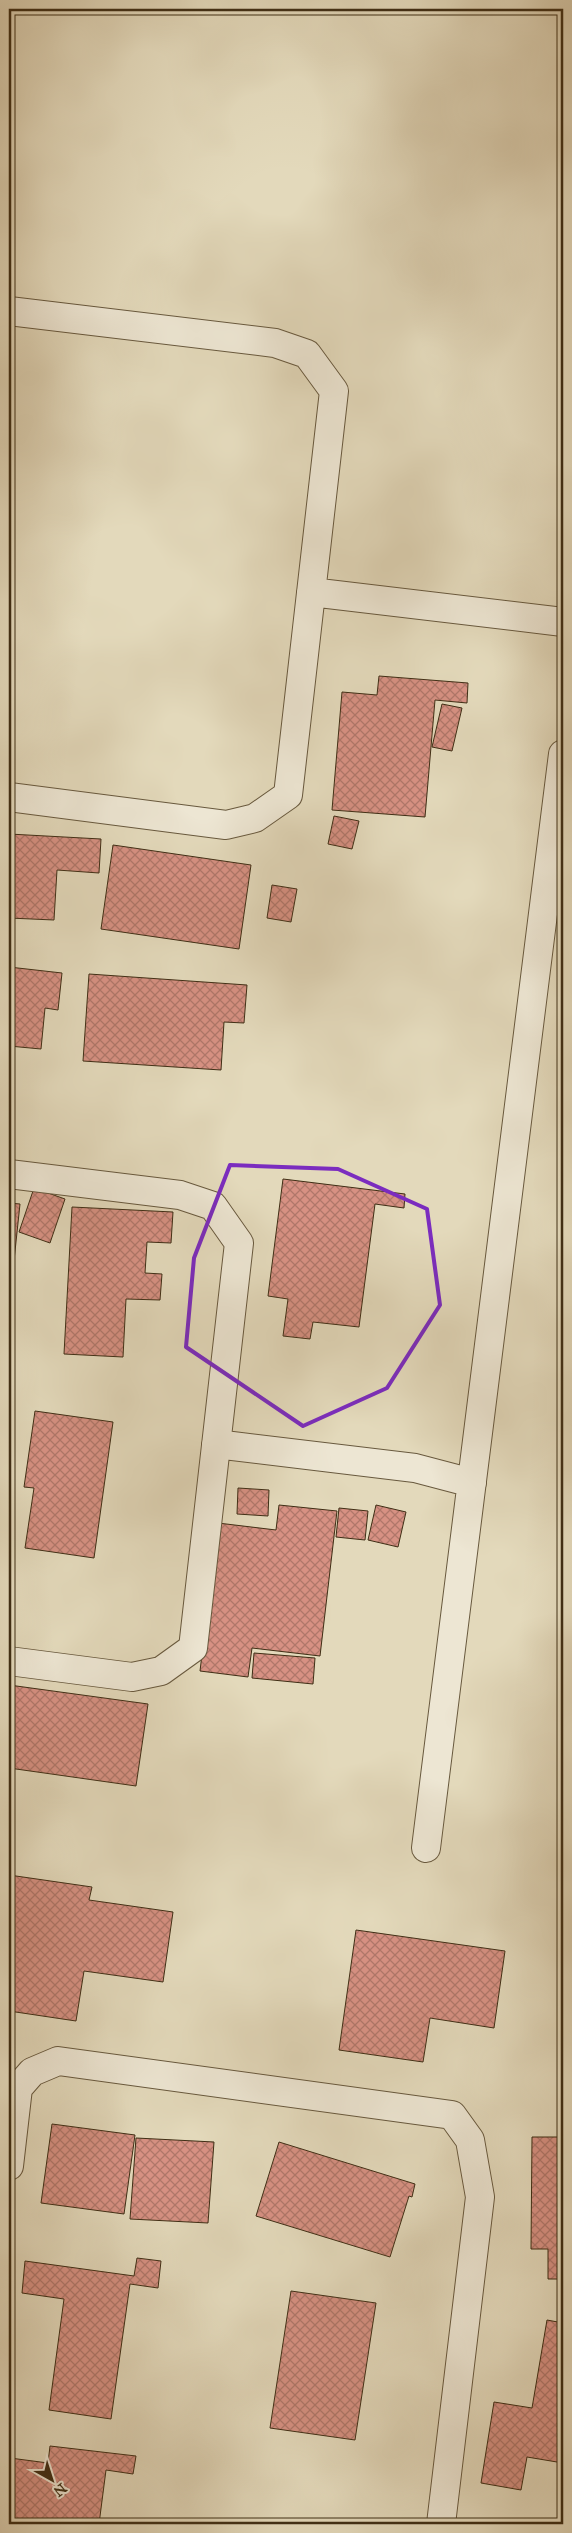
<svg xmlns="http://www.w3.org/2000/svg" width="572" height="2533" viewBox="0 0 572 2533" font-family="'IM FELL Great Primer',serif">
<defs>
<pattern id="building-cross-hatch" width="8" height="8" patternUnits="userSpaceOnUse" patternTransform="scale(1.25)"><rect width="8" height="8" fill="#d79183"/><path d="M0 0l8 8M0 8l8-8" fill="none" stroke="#b0776a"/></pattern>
</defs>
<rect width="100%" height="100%" fill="#e3d9bb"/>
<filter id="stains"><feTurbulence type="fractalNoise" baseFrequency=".004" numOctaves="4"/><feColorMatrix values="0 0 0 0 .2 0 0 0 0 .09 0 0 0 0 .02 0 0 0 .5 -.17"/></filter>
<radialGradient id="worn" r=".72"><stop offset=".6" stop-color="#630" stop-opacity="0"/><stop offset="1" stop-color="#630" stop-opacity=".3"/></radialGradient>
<path fill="url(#building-cross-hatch)" stroke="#3f2e15" d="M379,676L468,683L467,703L435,700L425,817L332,810L342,692L377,695Z
M442,704L462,708L452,751L432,747Z
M334,816L359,821L352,849L328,844Z
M9,834L101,839L99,873L57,870L54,920L9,918Z
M113,845L251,865L239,949L101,929Z
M272,885L297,889L291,922L267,918Z
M9,967L62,973L58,1010L45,1008L41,1049L9,1046Z
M89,974L247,985L244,1023L224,1022L221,1070L83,1061Z
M283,1179L405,1194L404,1208L375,1204L359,1327L313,1322L310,1339L283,1336L288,1299L268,1296Z
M34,1188L65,1199L50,1243L19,1232Z
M9,1203L20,1204L11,1289H9Z
M72,1207L173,1212L171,1243L147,1242L145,1273L162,1274L160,1300L126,1299L123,1357L64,1354Z
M35,1411L113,1422L94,1558L25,1548L34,1488L24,1487Z
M238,1488L269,1490L268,1516L237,1514Z
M279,1505L337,1511L320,1656L252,1648L248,1677L200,1671L218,1523L276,1530Z
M376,1505L406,1512L398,1547L368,1540Z
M339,1508L368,1511L365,1540L336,1537Z
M254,1653L315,1658L313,1684L252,1678Z
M9,1685L148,1704L136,1786L9,1768Z
M9,1875L92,1887L89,1900L173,1912L163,1982L84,1971L76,2021L9,2011Z
M356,1930L505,1951L494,2028L430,2018L423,2062L339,2050Z
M52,2124L135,2135L124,2214L41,2203Z
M532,2137H563V2279H548V2249H531Z
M136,2138L214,2142L208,2223L130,2219Z
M279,2142L415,2184L412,2197L409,2196L390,2257L256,2216Z
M137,2258L161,2261L158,2288L130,2284L111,2419L49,2410L64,2299L22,2293L25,2261L134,2276Z
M291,2291L376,2303L355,2440L270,2428Z
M547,2320L563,2323V2463L527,2457L521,2490L481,2483L494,2402L532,2408Z
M50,2446L136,2456L133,2474L106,2470L99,2524H9L10,2458L48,2463Z"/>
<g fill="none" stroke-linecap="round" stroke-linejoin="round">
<defs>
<path id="minor" d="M9,311L275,343L307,354L334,391L288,795L255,818L226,825L9,797
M311,592L563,622
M9,1174L180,1195L213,1206L239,1243L193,1648L161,1671L132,1677L9,1661
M216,1444L415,1468L472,1483
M426,1848L563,754
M9,2166L18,2088L32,2072L58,2061L452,2115L470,2140L480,2197L441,2524"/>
</defs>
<use href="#minor" stroke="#68593e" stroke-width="30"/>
<use href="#minor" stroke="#ede6d3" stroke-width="28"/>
</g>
<path fill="none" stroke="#7b2cbf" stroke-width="4" stroke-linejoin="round" d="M230,1165L338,1169L427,1209L440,1305L387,1388L303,1426L186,1347L194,1258Z"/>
<rect width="572" height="2533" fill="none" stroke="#e3d9bb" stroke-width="30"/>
<rect x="10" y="10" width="552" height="2513" fill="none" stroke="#3f2e15" stroke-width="2.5"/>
<rect x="15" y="15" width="542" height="2503" fill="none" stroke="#3f2e15"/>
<g transform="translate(52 2480) rotate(141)" stroke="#ede6d3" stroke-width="4" paint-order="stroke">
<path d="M0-4L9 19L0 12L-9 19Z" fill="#3f2e15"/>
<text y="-8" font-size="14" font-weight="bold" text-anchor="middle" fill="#3f2e15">N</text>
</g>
<rect width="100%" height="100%" filter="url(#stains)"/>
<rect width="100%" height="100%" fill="url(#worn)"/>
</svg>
